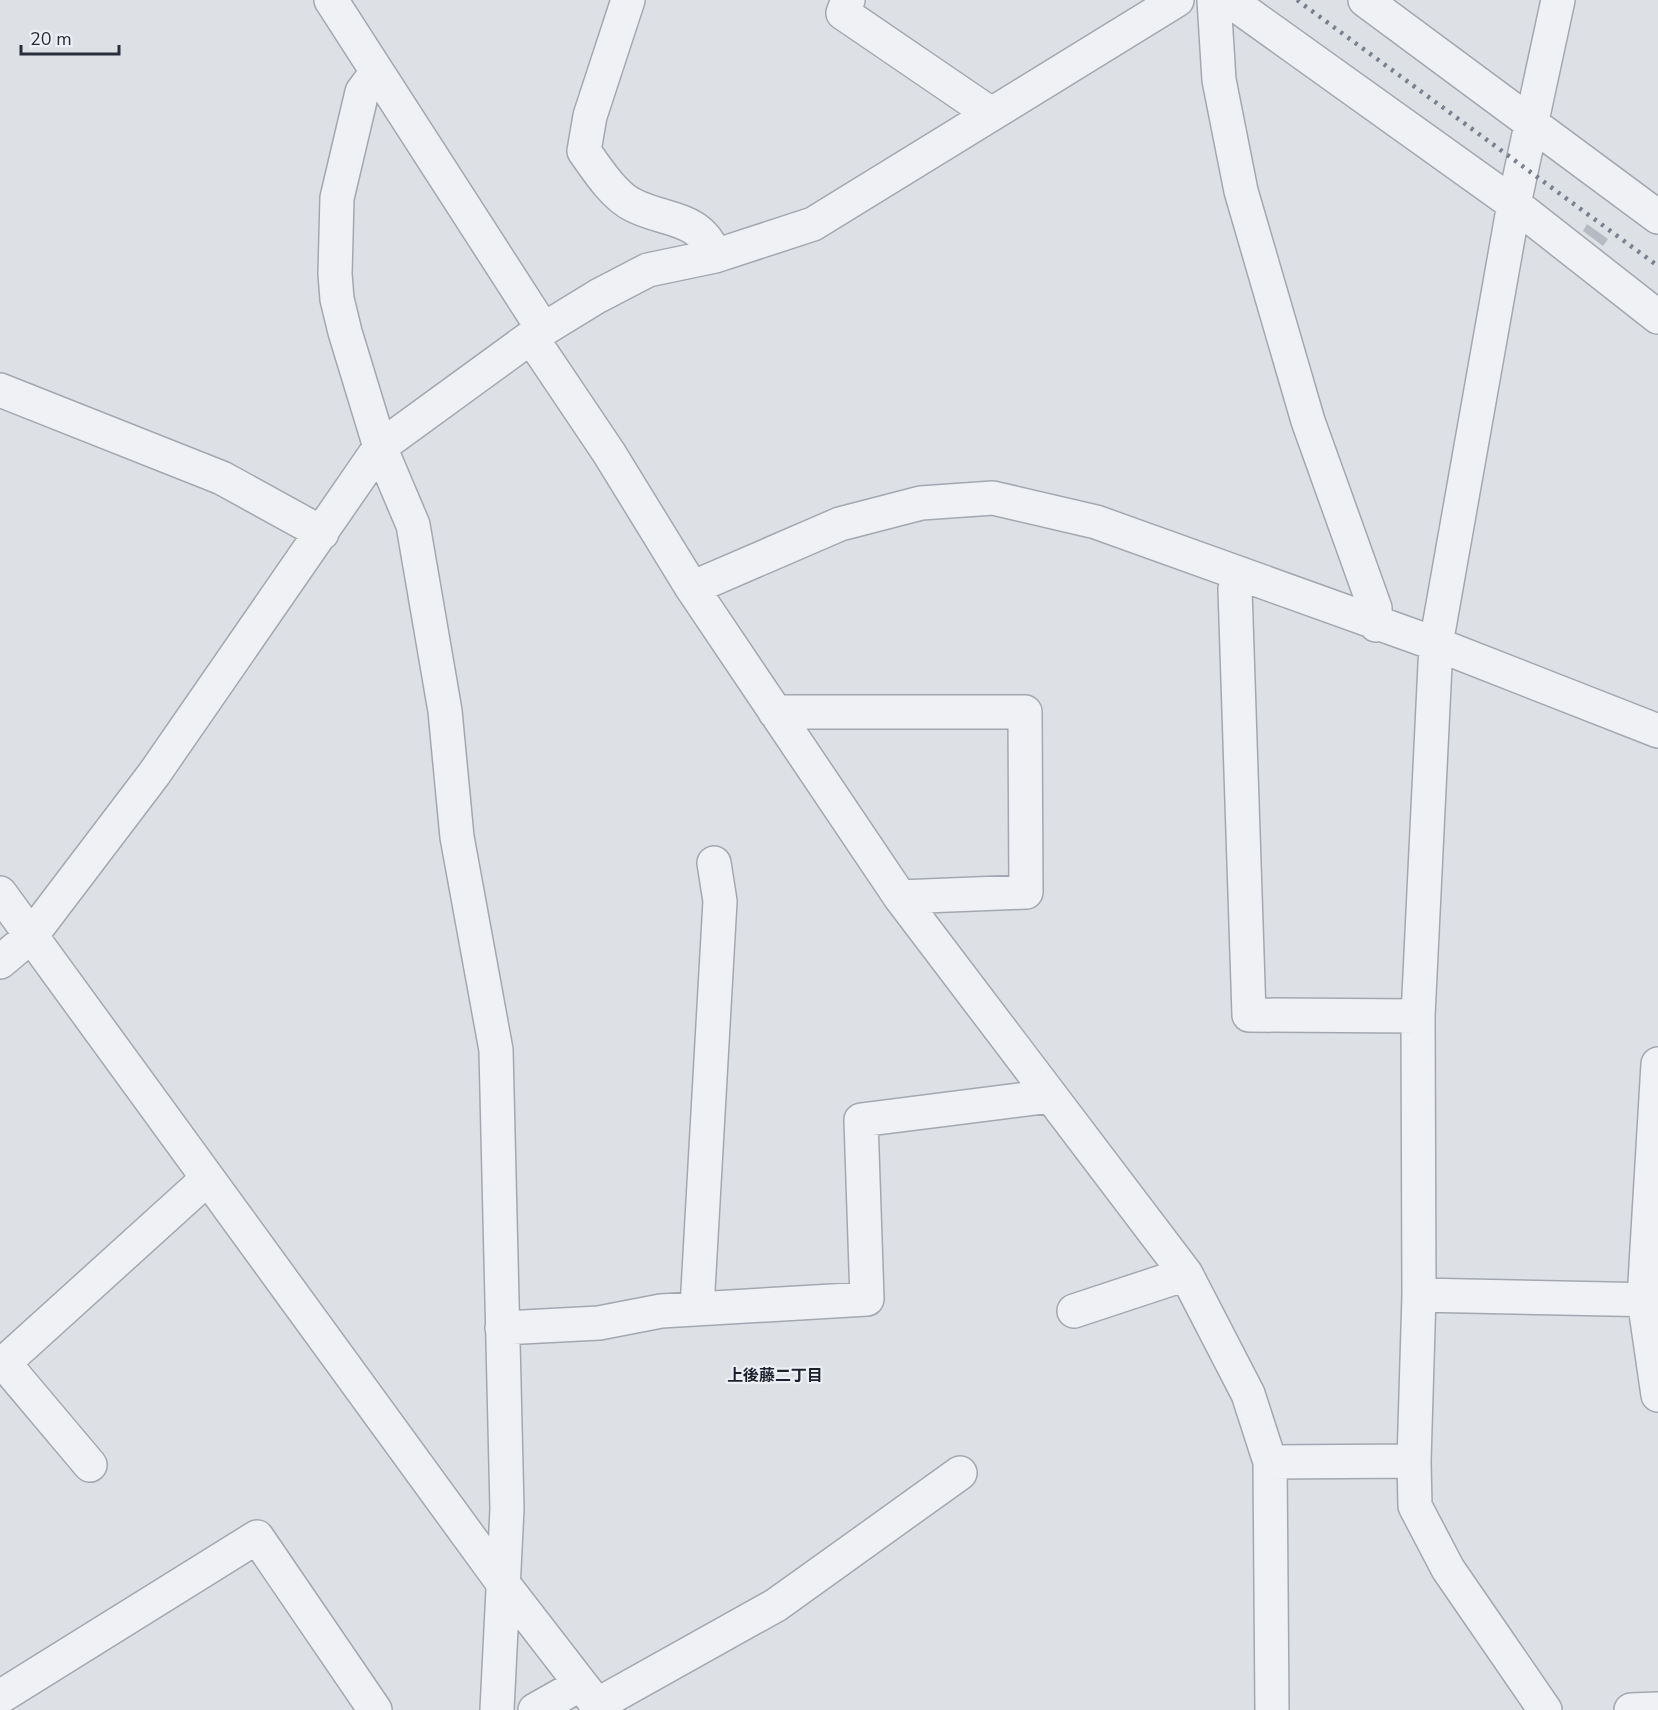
<svg xmlns="http://www.w3.org/2000/svg" width="1658" height="1710" viewBox="0 0 1658 1710" font-family="'Nunito Sans','Noto Sans JP',sans-serif">
<rect width="100%" height="100%" fill="#dde1e6"/>
<path fill="#b5bac3" d="M1587,224L1608,239L1603,246L1583,231Z"/>
<g fill="none" stroke-linecap="round" stroke-linejoin="round">
<defs>
<path id="minor" d="M331,0L543,329
M628,0L590,116L584,151C596,168 614,196 633,205C666,222 700,215 715,256
M848,0L843,13L991,114
M1214,0L1219,80L1241,191L1308,421L1375,608L1376,625
M1229,0L1514,204L1658,317
M1365,0L1658,217
M376,73L362,92L337,198L335,274L337,299L345,332L380,447L413,525L445,711L457,837L496,1050L507,1509L497,1710
M531,337L609,453L692,588L900,897L1186,1274L1248,1394L1270,1462L1272,1710
M0,390L222,478L322,533
M1239,574L1235,589L1249,1015L1418,1016
M692,588L840,524L921,503L993,498L1096,522L1436,644L1658,731
M775,712H1025L1026,892L900,897
M0,893L502,1582L601,1710
M0,962L31,936L154,774L380,447L531,337L598,296L648,270L715,256L813,224L1177,0
M1658,1064L1644,1299L1658,1395
M1419,1295L1658,1300
M697,1308L720,901L714,863
M1074,1311L1186,1274
M502,1328L599,1323L661,1311L867,1299L861,1120L1051,1096
M1270,1462L1414,1461
M90,1465L4,1363L207,1179
M0,1697L257,1537L375,1710
M597,1705L776,1605L960,1473
M535,1710L581,1684
M1545,1710L1448,1569L1415,1506L1414,1461L1419,1295L1418,1016L1436,644L1514,204L1558,0
M1631,1710L1658,1709"/>
</defs>
<use href="#minor" stroke="#a3a8b0" stroke-width="36"/>
<use href="#minor" stroke="#f0f1f5" stroke-width="33"/>
<path stroke="#78808f" stroke-width="4.5" stroke-dasharray="3 6" stroke-linecap="butt" d="M1297,0L1658,266"/>
</g>
<g text-anchor="middle" dominant-baseline="central" stroke-width="4.5" stroke-linejoin="round" paint-order="stroke">
<g font-size="16" font-weight="bold" fill="#1a202c" stroke="#edeff4">
<text x="775" y="1376">上後藤二丁目</text>
</g>
</g>
<path d="M21 45v9h98v-9" fill="none" stroke="#282e3c" stroke-width="3"/>
<text x="30" y="45" font-size="18" fill="#282e3c" stroke="#edeff4" stroke-width="4.5" paint-order="stroke">20 m</text>
</svg>
